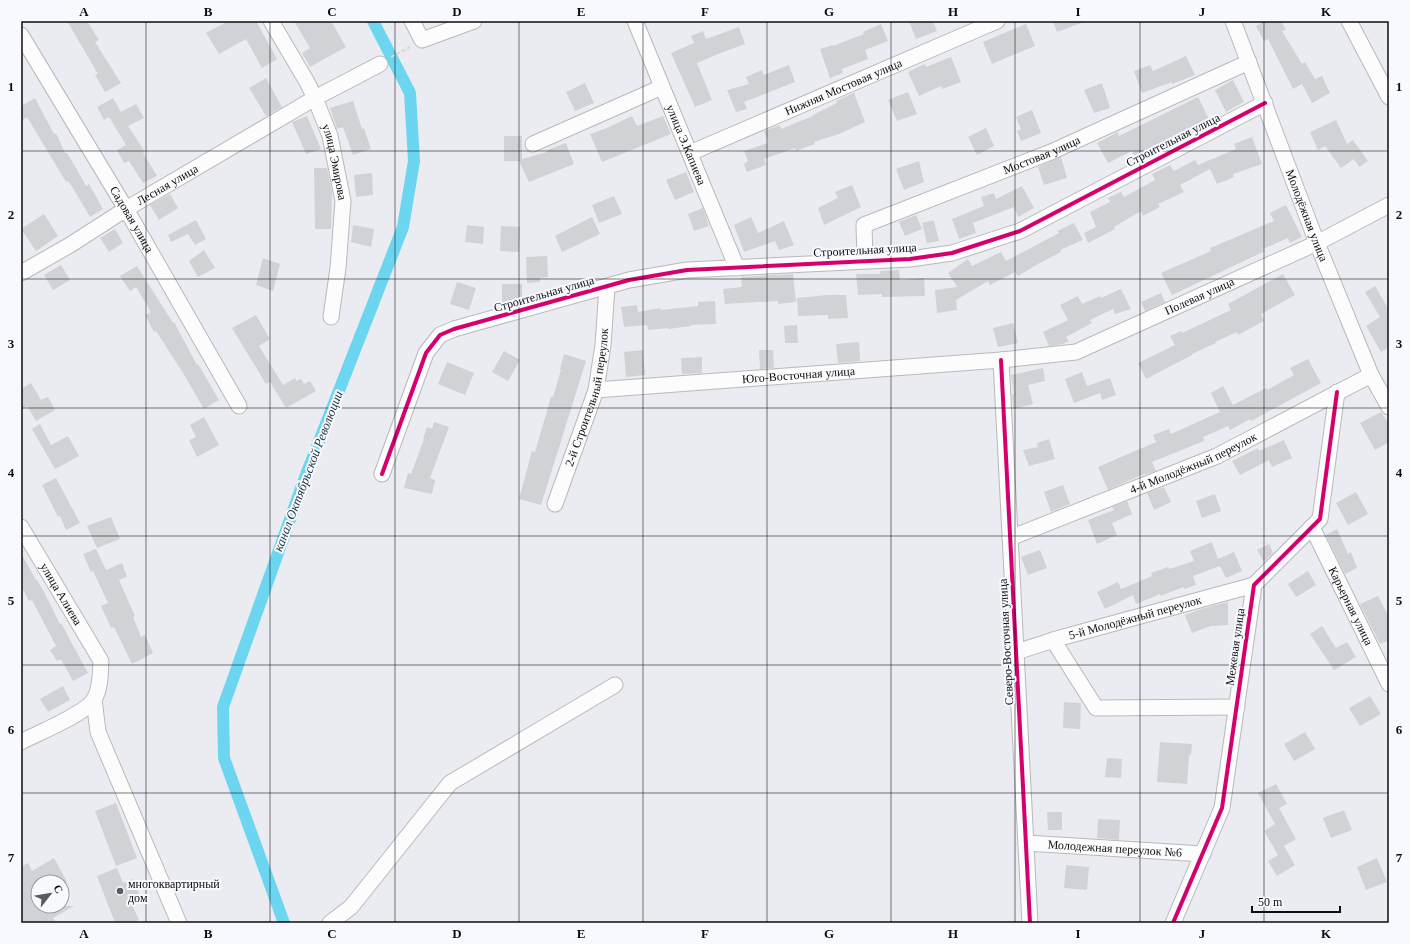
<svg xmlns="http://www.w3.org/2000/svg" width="1410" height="944" viewBox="0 0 1410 944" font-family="'Times New Roman',serif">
<rect width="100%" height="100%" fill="#ebecf1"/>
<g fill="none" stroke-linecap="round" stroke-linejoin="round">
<path stroke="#6cd6f0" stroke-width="12" d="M284,923L224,758L223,707L304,480L403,227L414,161L410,93L373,21"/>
</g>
<path fill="#d1d2d5" d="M67,21H87L99,40L95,42L121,83L105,92L95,75L98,74Z
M228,21H256L277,59L262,68L246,39L219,54L206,33Z
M294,21H331L346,47L310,67L302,53L310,48Z
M909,21H933L937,31L916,39Z
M1053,21H1084V22L1057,32Z
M1265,21H1281L1286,30L1282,31L1302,64L1305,62L1315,79L1322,76L1330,93L1312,103L1302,84L1293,89L1268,39L1264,41L1256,26Z
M881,24L888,41L865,50L868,59L842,69L843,73L830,78L820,49L833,45V46L864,34L863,32Z
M1026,24L1035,46L992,64L983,42Z
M739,27L745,44L723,52L697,63L712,100L695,107L671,53L694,43L691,36L703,31L706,39Z
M1186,56L1195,75L1172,84V82L1142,93L1134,71L1150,65L1153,71Z
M951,57L961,82L942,89L941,86L919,96L908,72L925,64L926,67Z
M789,65L795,82L744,102L747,109L736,112L727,90L749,84L746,77L762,70L764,75Z
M266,78L282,107L266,116L249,88Z
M1233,80L1244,102L1226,112L1215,90Z
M585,83L594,103L575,111L566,92Z
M1102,83L1110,108L1094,113L1084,90Z
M908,92L917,114L897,121L888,100Z
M854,93L865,122L839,134L814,142L815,144L796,151L795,148L764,159L766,165L747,172L744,164L748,161L744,151L768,143L764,131L780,125L781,129L813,116V115L837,103L836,101Z
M1198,97L1209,119L1193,130L1135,157L1132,151L1108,163L1097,143L1118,132L1119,136Z
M35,98L54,134L56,133L65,153H67L76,168L86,186L89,184L103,209L90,217L73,188L68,181L66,182L27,117L21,121V106Z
M113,98L121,112L136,104L144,118L128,126L145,152L143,153L157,176L143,183L129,161L124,163L117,150L126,145L109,117L104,120L97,107Z
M353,101L362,129L364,128L371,149L353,155L343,127L337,129L330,108Z
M1032,110L1041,133L1021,141L1017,131L1021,129L1016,117Z
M307,116L321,149L306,154L292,122Z
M632,116L637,126L663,116L671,134L602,162L590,134L607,128Z
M1336,120L1347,144L1353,140L1368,161L1359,167L1354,159L1341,168L1325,146L1318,150L1310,132Z
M986,128L994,146L977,155L968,137Z
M504,136H522V159L547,152V150L566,143L574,164L529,182L519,161H504Z
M1252,137L1262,164L1233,174L1234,177L1217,184L1210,169L1180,185L1184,192L1158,204L1160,207L1143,216L1141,211L1114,227L1115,229L1088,243L1084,233L1096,227L1090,212L1110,202L1108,198L1121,192L1124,197L1155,180L1152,174L1170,165L1174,171L1195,160L1198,165L1236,149L1234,144Z
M1061,157L1067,178L1044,185L1038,167Z
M919,161L924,182L904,190L896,169Z
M314,168H327L332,192L331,229H315Z
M686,172L694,192L675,200L666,180Z
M372,173L373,195L356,197L354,175Z
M852,185L861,207L824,225L818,208L838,198L835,192Z
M1022,186L1034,208L1018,217L1014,207L973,223L976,233L959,239L952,219L984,206L981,197L994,193L996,199Z
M170,194L178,208L159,220L150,205Z
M614,196L622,214L599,223L592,205Z
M1286,205L1302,237L1290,243L1288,238L1263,249L1265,251L1172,295L1161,273L1211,251L1210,248L1274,221L1270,213Z
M703,208L709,226L694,231L688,214Z
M44,214L58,236L36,251L21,229Z
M916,215L922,229L905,236L899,222Z
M592,217L600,234L562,252L555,236Z
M751,217L758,233L784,221L794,245L779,250L775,241L744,252L734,225Z
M196,220L206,239L195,245L188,234L171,242L168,235Z
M930,221H934L939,241L927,243L922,223Z
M1074,223L1083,240L1060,250L1061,252L1038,264L1018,276L1015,272L990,285L988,281L956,300L957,310L937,313L935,290L957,287L948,273L968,259L972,266L1001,252L1006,261L1059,233L1057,231Z
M353,225L374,229L371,247L351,242Z
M467,225L484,227L483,244L465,242Z
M501,226L520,227L519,252L500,251Z
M115,229L123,243L109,252L100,238Z
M204,250L215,268L198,277L189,261Z
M547,256L548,277L540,278V282L527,283L526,257Z
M263,258L280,264L273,291L256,285Z
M61,265L70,280L53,290L44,275Z
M137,266L173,323L174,322L197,365L198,364L219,400L204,409L183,373L156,331L154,332L145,315L151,312L136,287L130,291L120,276Z
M899,270L900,280L924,278L925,296L882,297V294L858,295L856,274H880V271Z
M793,274L796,302L778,304V301L725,304L723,289L742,287L741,277Z
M1283,274L1295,295L1261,314L1264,321L1238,335L1237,332L1215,342L1216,343L1192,354V355L1146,379L1138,363L1175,345L1170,336L1181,331L1182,333L1231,310L1228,304Z
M457,282L476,288L469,310L450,304Z
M502,284H522V301L511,304H502Z
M1375,286L1389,310V347L1381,352L1366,326L1380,317L1365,292Z
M1121,289L1131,309L1115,314L1113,309L1090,320L1092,323L1066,337L1069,341L1063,344L1049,346L1043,332L1068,320L1060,305L1078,296L1082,304L1100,296L1101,298Z
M1161,293L1165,302L1145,311L1141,302Z
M826,295H846L848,318L828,319V315L798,316L797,298Z
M715,301L716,324L691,325V326L668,329V328L648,330L647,325L624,327L621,307L637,305L638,312L660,308L661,310L698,306V302Z
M256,315L270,339L259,346L283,385L295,378L296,381L301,379L304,384L310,381L316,391L286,408L270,382L266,384L232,328Z
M1013,323L1018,343L998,347L993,328Z
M797,325L798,343H785L784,326Z
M859,342L860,361L838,363L836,344Z
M643,350L645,375L626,377L624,352Z
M759,350H773L774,368L760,369Z
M504,351L520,360L508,381L492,372Z
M564,354L586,361L541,505L519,499L532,451L535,452L551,397H553L561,370L560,369Z
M702,357V373L682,374L681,358Z
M1308,359L1321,383L1251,421L1250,419L1230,430L1228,426L1203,437L1204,441L1152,462L1156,471L1139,476L1108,490L1098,467L1156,442L1153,435L1169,429L1171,434L1220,412L1211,393L1223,386L1233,405L1266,388L1267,390L1294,375L1290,368Z
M447,362L474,373L465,395L438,384Z
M1043,368L1045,381L1028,385L1033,404L1013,409L1012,394H1014L1011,375Z
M1082,372L1087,386L1110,378L1116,395L1102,400L1100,393L1074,403L1065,379Z
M31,383L41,400L48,397L55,410L36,421L27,406L21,410V389Z
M1381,412L1389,424V442L1375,450L1360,423Z
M204,417L219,445L197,457L189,440L196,437L190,425Z
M434,422L449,427L430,478L435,480L432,494L404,488L408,473L411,474L424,439H423L427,427L432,429Z
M40,424L51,445L68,436L79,456L55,469L32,429Z
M1049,439L1055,459L1029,466L1023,450L1038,447L1037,443Z
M1284,440L1292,458L1272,467L1269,460L1240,475L1232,461L1258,448L1259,451Z
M56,478L80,523L66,530L60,516L58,517L42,485Z
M1063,485L1070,504L1051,512L1044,492Z
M1164,487L1171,502L1154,510L1147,493Z
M1356,492L1368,514L1348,525L1336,503Z
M1215,494L1221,511L1202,518L1196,501Z
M1127,501L1132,514L1112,523L1117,535L1097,544L1088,520L1114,510L1112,507Z
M111,517L120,539L97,548L87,526Z
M1337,529L1348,554L1351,552L1357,568L1345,574L1326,535Z
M1212,542L1218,559L1234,552L1242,571L1226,578L1220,566L1193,576L1196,585L1184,589V587L1160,596V594L1136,604L1133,595L1105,609L1097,592L1118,582L1121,589L1152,576L1151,573L1168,567L1169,569L1194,561L1190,551Z
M1269,544L1273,553L1264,562L1257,550Z
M96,549L106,570L122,563L127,577L119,580L135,616L133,617L141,637L145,635L153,653L132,664L114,627L111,628L101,606L108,603L93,571L91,572L83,554Z
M1040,550L1047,568L1028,575L1021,557Z
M21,553L36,580H37L44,592L60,624L61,623L88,673L73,681L61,659L57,661L50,650L56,646L32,600L29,601L21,586Z
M1308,571L1316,585L1296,597L1288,584Z
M1378,596L1389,617V640L1380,644L1360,604Z
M1228,602V625L1211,626L1192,633L1185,615L1201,609Z
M1322,626L1336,648L1347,642L1356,657L1334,670L1310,634Z
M63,686L70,700L48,712L40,699Z
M1370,696L1381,714L1360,726L1349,708Z
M1064,702L1081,703L1080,729L1063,728Z
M1305,732L1315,749L1294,761L1284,744Z
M1160,742L1192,744L1191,755L1189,754L1187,784L1157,782Z
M1107,758L1122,759L1121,778L1105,777Z
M1276,784L1287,804L1279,808L1296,839L1284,846L1295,865L1277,876L1268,861L1278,855L1264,831L1275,824L1258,793Z
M116,803L137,858L116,866L95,811Z
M1344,810L1352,830L1331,838L1323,818Z
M1047,812H1062V830H1048Z
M1098,819L1120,820L1119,840L1097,838Z
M54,858L67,882H38V906H74L53,918L56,923H21V867L28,863L32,871Z
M1377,858L1387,882L1366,890L1357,867Z
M1066,865L1089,867L1087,890L1064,888Z
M117,868L123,883L133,879L141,899L131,903L139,920L132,923H115L97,876Z"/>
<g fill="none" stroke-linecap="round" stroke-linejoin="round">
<defs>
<g id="minor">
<path id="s1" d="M271,21L307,82L315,98L330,136L343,201L338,268L331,317"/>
<path d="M412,21L422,40L474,21"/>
<path id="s2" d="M635,21L737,268"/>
<path id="s3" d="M1233,21L1317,243L1371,375L1389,407"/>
<path d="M1349,21L1389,97"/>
<path id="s4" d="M21,35L126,209L239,406"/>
<path d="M533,144L662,87"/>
<path id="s5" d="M690,153L997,21"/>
<path id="s6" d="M865,260L864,225L1051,152L1249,62"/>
<path id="s7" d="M21,273L70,245L126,209L315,98L380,64"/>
<path d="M1001,360L1030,923"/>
<path id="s8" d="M596,390L1001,360L1076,352L1317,243L1389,205"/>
<path d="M382,474L426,353L440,335L454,329L629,280L687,270L910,259L952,253L1020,231L1265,103"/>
<path id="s9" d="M555,504L596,390L603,345L607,287"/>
<path id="s10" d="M21,527L101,661C100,674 101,686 95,698C88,713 38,733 21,742"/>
<path id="s11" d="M1312,527L1389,684"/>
<path id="s12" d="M1010,538L1217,456L1371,375"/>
<path d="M1053,640L1096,708L1237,707"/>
<path id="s13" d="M1016,652L1060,638L1254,585"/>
<path d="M94,699L98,732L179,923"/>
<path id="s14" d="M1026,843L1203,854"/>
<path d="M330,923L351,907L450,783L615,685"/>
<path d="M1173,923L1222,808L1254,585L1320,519L1337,392"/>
</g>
</defs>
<use href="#minor" stroke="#b8b9bd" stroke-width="17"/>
<path stroke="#d7d8d9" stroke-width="2" stroke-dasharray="4 2" stroke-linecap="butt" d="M391,57L410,47"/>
<use href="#minor" stroke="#fcfcfd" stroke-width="15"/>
<defs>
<path id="cycleway" d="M1001,360L1030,923
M382,474L426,353L440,335L454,329L629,280L687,270L910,259L952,253L1020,231L1265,103
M1173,923L1222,808L1254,585L1320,519L1337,392"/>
</defs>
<use href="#cycleway" stroke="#f7f9fe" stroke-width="6"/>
<use href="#cycleway" stroke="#d6006c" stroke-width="4"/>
</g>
<path fill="none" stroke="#0c0d0f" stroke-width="1" stroke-opacity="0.55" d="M146,21V923M270,21V923M395,21V923M519,21V923M643,21V923M767,21V923M891,21V923M1015,21V923M1140,21V923M1264,21V923M21,151H1389M21,279H1389M21,408H1389M21,536H1389M21,665H1389M21,793H1389"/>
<circle fill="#5a5b5e" stroke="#f7f9fe" stroke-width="1.5" cx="120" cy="891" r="4"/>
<g text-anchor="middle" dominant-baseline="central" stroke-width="4" stroke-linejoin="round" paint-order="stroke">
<g font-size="12" fill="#0c0d0f" stroke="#f7f9fe">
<text stroke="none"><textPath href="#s5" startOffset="167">Нижняя Мостовая улица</textPath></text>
<text transform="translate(1173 140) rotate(-27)">Строительная улица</text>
<text stroke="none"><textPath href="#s2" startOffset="134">улица Э.Капиева</textPath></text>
<text stroke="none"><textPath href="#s6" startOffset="226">Мостовая улица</textPath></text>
<text stroke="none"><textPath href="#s1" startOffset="156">улица Эмирова</textPath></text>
<text stroke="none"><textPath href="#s7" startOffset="171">Лесная улица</textPath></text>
<text stroke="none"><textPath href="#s3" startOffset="208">Молодёжная улица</textPath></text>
<text stroke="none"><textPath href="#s4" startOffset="215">Садовая улица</textPath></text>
<text transform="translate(865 250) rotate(-3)">Строительная улица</text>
<text transform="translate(544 294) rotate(-16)">Строительная улица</text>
<text stroke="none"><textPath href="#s8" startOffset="617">Полевая улица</textPath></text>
<text stroke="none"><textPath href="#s8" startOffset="203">Юго-Восточная улица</textPath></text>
<text stroke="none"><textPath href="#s9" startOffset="112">2-й Строительный переулок</textPath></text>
<text stroke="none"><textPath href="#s12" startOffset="198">4-й Молодёжный переулок</textPath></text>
<text stroke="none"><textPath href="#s10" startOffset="78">улица Алиева</textPath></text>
<text stroke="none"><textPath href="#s11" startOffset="88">Карьерная улица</textPath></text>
<text stroke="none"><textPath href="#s13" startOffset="124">5-й Молодёжный переулок</textPath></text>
<text transform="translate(1006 642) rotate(-93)">Северо-Восточная улица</text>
<text transform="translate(1235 647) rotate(-82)">Межевая улица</text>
<text stroke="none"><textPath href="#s14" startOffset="89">Молодежная переулок №6</textPath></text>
</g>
<g font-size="12" fill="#0c0d0f" stroke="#f7f9fe" text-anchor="start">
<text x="128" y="884">многоквартирный<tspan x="128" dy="14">дом</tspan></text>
</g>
<g font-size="13" font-style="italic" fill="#1e353c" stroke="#f7f9fe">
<text transform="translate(308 471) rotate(-69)">канал Октябрьской Революции</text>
</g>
</g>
<rect width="1410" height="944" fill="none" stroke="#f7f9fe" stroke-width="44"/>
<g transform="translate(50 894) rotate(59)"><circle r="19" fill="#f7f9fe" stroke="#999b9e"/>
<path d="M0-3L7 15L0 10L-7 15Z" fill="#5a5b5e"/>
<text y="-6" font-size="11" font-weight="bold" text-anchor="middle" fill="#0c0d0f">С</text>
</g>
<path d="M1252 906v6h88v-6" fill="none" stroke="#0c0d0f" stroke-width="2"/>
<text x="1258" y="906" font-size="12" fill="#0c0d0f" stroke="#f7f9fe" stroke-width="3" paint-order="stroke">50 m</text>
<rect x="22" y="22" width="1366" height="900" fill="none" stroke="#0c0d0f" stroke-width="1.5"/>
<g font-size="13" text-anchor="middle" font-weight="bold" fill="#0c0d0f">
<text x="84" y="16">A</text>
<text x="208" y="16">B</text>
<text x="332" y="16">C</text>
<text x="457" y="16">D</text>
<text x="581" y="16">E</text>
<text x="705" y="16">F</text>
<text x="829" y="16">G</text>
<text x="953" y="16">H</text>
<text x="1078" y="16">I</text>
<text x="1202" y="16">J</text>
<text x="1326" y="16">K</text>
<text x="11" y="91">1</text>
<text x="1399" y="91">1</text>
<text x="11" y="219">2</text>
<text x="1399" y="219">2</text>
<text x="11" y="348">3</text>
<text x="1399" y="348">3</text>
<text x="11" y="477">4</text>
<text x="1399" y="477">4</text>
<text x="11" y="605">5</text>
<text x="1399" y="605">5</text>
<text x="11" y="734">6</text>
<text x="1399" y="734">6</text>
<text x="11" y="862">7</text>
<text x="1399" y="862">7</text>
<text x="84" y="938">A</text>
<text x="208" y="938">B</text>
<text x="332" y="938">C</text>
<text x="457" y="938">D</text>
<text x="581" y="938">E</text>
<text x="705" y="938">F</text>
<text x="829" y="938">G</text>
<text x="953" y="938">H</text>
<text x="1078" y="938">I</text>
<text x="1202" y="938">J</text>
<text x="1326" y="938">K</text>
</g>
</svg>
